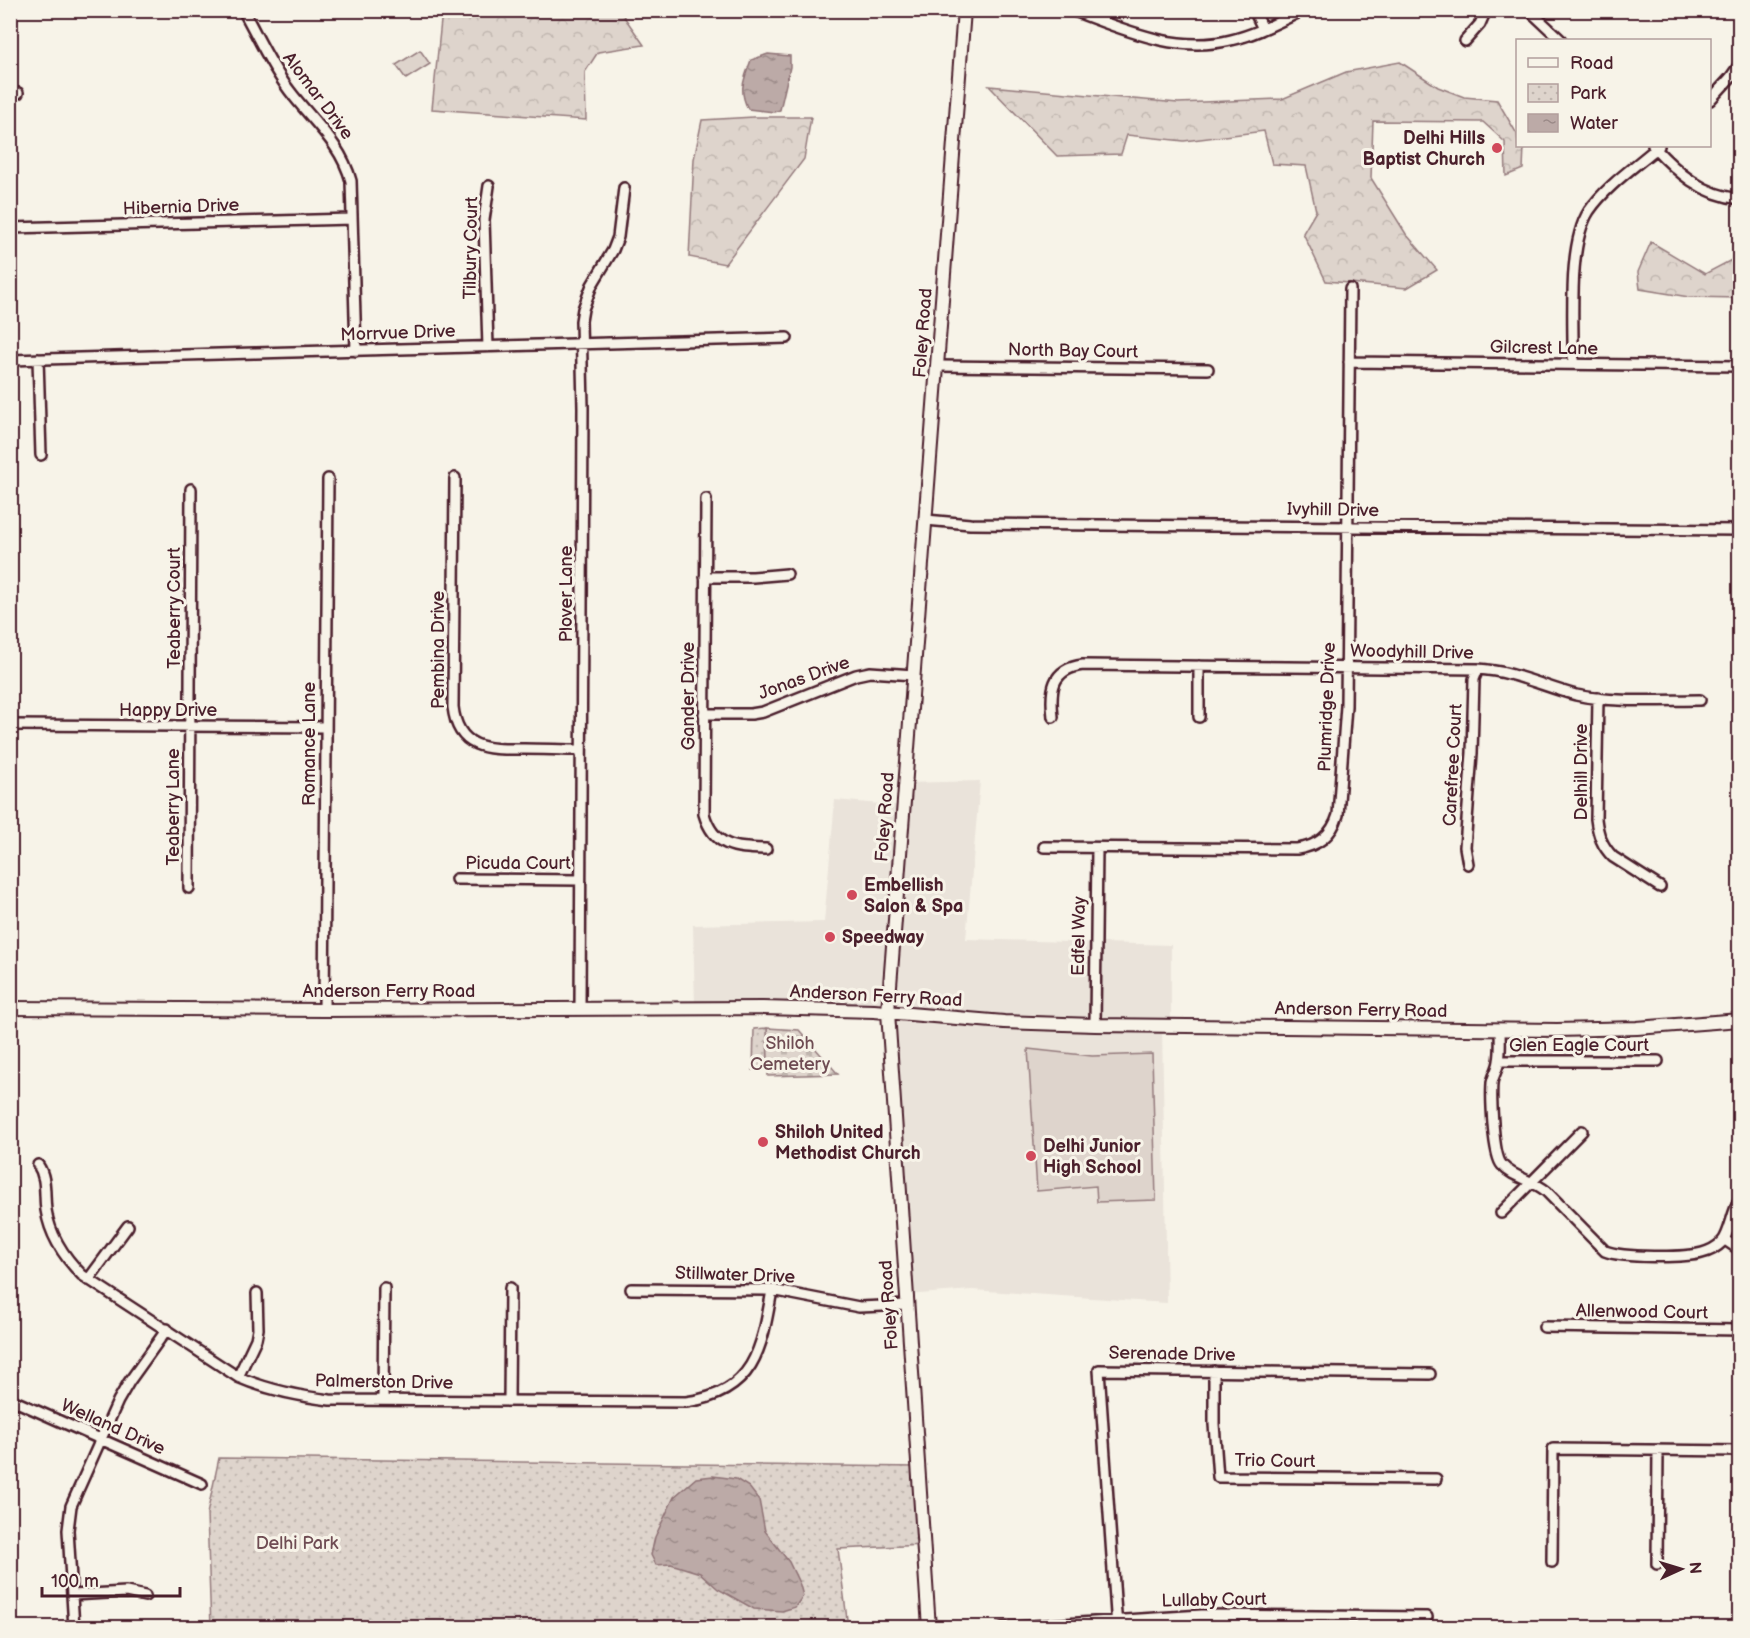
<svg xmlns="http://www.w3.org/2000/svg" width="1750" height="1638" viewBox="0 0 1750 1638" font-family="'Balsamiq Sans',sans-serif">
<defs>
<pattern id="forest-crowns" width="20" height="18" patternUnits="userSpaceOnUse" patternTransform="scale(1.5)"><rect width="20" height="18" fill="#ded4cc"/><path d="M2 6a3 3 0 1 1 6 0M12 15a3 3 0 1 1 6 0" fill="none" stroke="#c0b6af"/></pattern>
<pattern id="cemetery-stones" width="16" height="16" patternUnits="userSpaceOnUse" patternTransform="scale(1.5)"><rect width="16" height="16" fill="#ded4cc"/><path d="M2 7V4a2 2 0 0 1 4 0v3zM10 15v-3a2 2 0 0 1 4 0v3z" fill="#c0b6af"/></pattern>
<pattern id="park-dots" width="8" height="8" patternUnits="userSpaceOnUse" patternTransform="scale(1.5)"><rect width="8" height="8" fill="#ded4cc"/><path d="M2 2h.1M6 6h.1" fill="none" stroke="#c0b6af" stroke-width="1.8" stroke-linecap="round"/></pattern>
<pattern id="water-ripples" width="26" height="14" patternUnits="userSpaceOnUse" patternTransform="scale(1.5)"><rect width="26" height="14" fill="#bcaaa7"/><path d="M2 4q2-2 4 0t4 0M15 11q2-2 4 0t4 0" fill="none" stroke="#9b8a88"/></pattern>
</defs>
<rect width="100%" height="100%" fill="#f7f3e8"/>
<filter id="ink" filterUnits="userSpaceOnUse"><feTurbulence type="fractalNoise" baseFrequency=".0167" numOctaves="2"/><feDisplacementMap in="SourceGraphic" scale="12" xChannelSelector="R" yChannelSelector="G"/><feConvolveMatrix kernelMatrix="1 2 1 2 8 2 1 2 1" color-interpolation-filters="sRGB"/></filter>
<g filter="url(#ink)">
<path fill="#eae3da" d="M980,781L966,939L1171,945V1026H1162L1167,1303L972,1290L906,1295L888,1012L695,1008L693,925L824,922L835,800L904,806L906,783Z"/>
<path fill="#ded4cc" stroke="#947a7c" stroke-width="1.5" d="M420,50L430,64L406,79L396,65Z
M1028,1049L1092,1056L1152,1054L1156,1200L1097,1202L1096,1186L1037,1191Z"/>
<path fill="url(#forest-crowns)" stroke="#947a7c" stroke-width="1.5" d="M442,11H620L644,45L598,52L585,72L586,120L432,109Z
M1400,62L1438,87L1464,97L1497,100L1517,134L1518,146H1524L1523,169L1506,176L1505,142L1483,122L1373,121L1371,178L1406,234L1437,270L1407,288L1326,281L1303,233L1316,211L1306,166L1272,164L1264,131L1184,141L1127,135L1121,154L1057,156L989,86L1178,103L1282,99L1346,72Z
M754,117H811L804,159L725,264L689,257L694,159L702,120Z
M1651,242L1705,274L1739,256V298L1689,297L1640,289L1638,272Z"/>
<path fill="url(#cemetery-stones)" stroke="#947a7c" stroke-width="1.5" d="M767,1028L799,1030L838,1074L768,1076Z"/>
<path fill="url(#park-dots)" stroke="#947a7c" stroke-width="1.5" d="M767,1028L768,1070H753L754,1029Z
M219,1458L918,1467L924,1545L838,1549L848,1627L211,1628L207,1514Z"/>
<path fill="url(#water-ripples)" stroke="#8e7275" stroke-width="1.5" d="M768,54L790,56V67L780,110L774,112L748,109C738,89 744,80 751,60Z
M713,1476L736,1479L749,1487L759,1500L765,1531L789,1562L800,1585L803,1596L795,1607L782,1611L754,1609L718,1589L700,1573L671,1564L656,1565L651,1555L655,1537L674,1497L696,1478Z"/>
<g fill="none" stroke-linecap="round" stroke-linejoin="round">
<defs>
<path id="minor" d="M243,10C258,37 271,66 289,90C312,121 341,143 351,181L356,351
M1071,10C1123,29 1175,54 1231,40C1257,34 1280,21 1304,10
M1254,10L1263,29
M1529,10L1561,40
M1465,41L1480,24L1486,10
M10,97L18,93
M1710,100L1730,78L1740,64
M1653,146C1677,172 1702,195 1740,199
M10,228L352,219
M488,347L484,220L489,186
M38,359L41,455
M10,360L787,338
M1349,362L1740,366
M1573,364C1574,323 1567,245 1589,211C1606,186 1636,166 1659,146
M938,366L1208,369
M455,478L453,707C458,751 489,749 524,749C543,749 562,750 581,750
M706,499L704,814C714,848 736,848 766,849
M926,520L970,524L1740,530
M705,577H753L787,574
M1598,698L1596,819C1598,835 1602,846 1613,857L1660,887
M704,714H751L763,712L856,675L870,672L914,675
M1053,717C1050,691 1051,669 1083,665L1478,669C1513,671 1542,686 1576,695C1611,703 1663,700 1700,700
M1199,717V666
M10,725L326,727
M1044,847L1297,849C1318,846 1332,835 1338,815L1346,706L1350,289
M1468,864L1465,847L1472,753L1474,679L1478,669
M456,879L580,880
M189,888L191,489
M580,1008L583,408L581,321L583,309L592,285L613,250L618,237L624,188
M324,1010L328,479
M1095,1025L1097,848
M1500,1029C1500,1039 1501,1051 1499,1061C1498,1069 1493,1076 1492,1083C1491,1098 1493,1156 1502,1165C1513,1178 1533,1180 1546,1191L1605,1251C1622,1258 1684,1258 1702,1253C1710,1251 1717,1247 1722,1242C1730,1234 1732,1211 1740,1199
M1500,1061H1658
M38,1165C47,1178 44,1194 46,1210C50,1236 64,1257 82,1275L238,1377C268,1390 297,1396 330,1400L686,1402C755,1393 762,1348 772,1290
M1501,1213L1582,1131
M1725,1240L1740,1250
M88,1280L128,1226
M631,1289L772,1290L859,1307L907,1305
M1544,1327L1740,1330
M1214,1371V1424L1218,1477L1436,1479
M238,1377L256,1339L258,1329L257,1293
M10,1399L202,1484
M383,1400L384,1288
M509,1401L510,1288
M1552,1562L1553,1449L1740,1451
M1657,1564L1658,1450
M72,1595L126,1592L145,1596
M74,1628L68,1530L71,1506L118,1401L129,1382L167,1329
M1002,1628L1202,1615L1427,1617
M1117,1628L1099,1370L1430,1374"/>
<path id="tertiary" d="M10,1008L324,1010L763,1008L874,1011L1004,1022L1095,1025L1557,1030L1637,1028L1740,1020
M929,1628L888,1012L964,10"/>
</defs>
<use href="#minor" stroke="#4a1f2b" stroke-width="14"/>
<use href="#tertiary" stroke="#4a1f2b" stroke-width="16"/>
<use href="#minor" stroke="#f7f3e8" stroke-width="9"/>
<use href="#tertiary" stroke="#f7f3e8" stroke-width="12"/>
</g>
</g>
<g fill="#d1495b" stroke="#f7f3e8" stroke-width="2">
<circle cx="1497" cy="148" r="6"/>
<circle cx="852" cy="895" r="6"/>
<circle cx="830" cy="937" r="6"/>
<circle cx="763" cy="1142" r="6"/>
<circle cx="1031" cy="1156" r="6"/>
</g>
<g text-anchor="middle" dominant-baseline="central" stroke-width="6" stroke-linejoin="round" paint-order="stroke">
<g font-size="18" fill="#4a1f2b" stroke="#f7f3e8">
<text transform="translate(318 96) rotate(53)">Alomar Drive</text>
<text transform="translate(181 207) rotate(-2)">Hibernia Drive</text>
<text transform="translate(471 248) rotate(-89)">Tilbury Court</text>
<text transform="translate(398 333) rotate(-2)">Morrvue Drive</text>
<text transform="translate(923 333) rotate(-86)">Foley Road</text>
<text transform="translate(1544 348) rotate(1)">Gilcrest Lane</text>
<text transform="translate(1073 351) rotate(1)">North Bay Court</text>
<text transform="translate(1333 510) rotate(1)">Ivyhill Drive</text>
<text transform="translate(566 594) rotate(-90)">Plover Lane</text>
<text transform="translate(174 608) rotate(-90)">Teaberry Court</text>
<text transform="translate(438 650) rotate(-90)">Pembina Drive</text>
<text transform="translate(1412 652) rotate(1)">Woodyhill Drive</text>
<text transform="translate(804 678) rotate(-20)">Jonas Drive</text>
<text transform="translate(688 696) rotate(-90)">Gander Drive</text>
<text transform="translate(1327 707) rotate(-88)">Plumridge Drive</text>
<text x="168" y="710">Happy Drive</text>
<text transform="translate(309 744) rotate(-90)">Romance Lane</text>
<text transform="translate(1453 765) rotate(-87)">Carefree Court</text>
<text transform="translate(1581 772) rotate(-90)">Delhill Drive</text>
<text transform="translate(173 807) rotate(-90)">Teaberry Lane</text>
<text transform="translate(885 817) rotate(-86)">Foley Road</text>
<text x="518" y="863">Picuda Court</text>
<text transform="translate(1079 936) rotate(-89)">Edfel Way</text>
<text x="389" y="991">Anderson Ferry Road</text>
<text transform="translate(876 996) rotate(3)">Anderson Ferry Road</text>
<text transform="translate(1361 1010) rotate(1)">Anderson Ferry Road</text>
<text x="1579" y="1045">Glen Eagle Court</text>
<text transform="translate(735 1275) rotate(2)">Stillwater Drive</text>
<text transform="translate(889 1305) rotate(-94)">Foley Road</text>
<text transform="translate(1642 1312) rotate(1)">Allenwood Court</text>
<text transform="translate(1172 1354) rotate(1)">Serenade Drive</text>
<text transform="translate(384 1382) rotate(1)">Palmerston Drive</text>
<text transform="translate(113 1427) rotate(24)">Welland Drive</text>
<text transform="translate(1275 1461) rotate(1)">Trio Court</text>
<text transform="translate(1214 1600) rotate(-1)">Lullaby Court</text>
</g>
<g font-size="18" font-weight="bold" fill="#4a1f2b" stroke="#f7f3e8" text-anchor="start">
<text x="1485" y="138" text-anchor="end">Delhi Hills<tspan x="1485" dy="21">Baptist Church</tspan></text>
<text x="864" y="885">Embellish<tspan x="864" dy="21">Salon &amp; Spa</tspan></text>
<text x="842" y="937">Speedway</text>
<text x="775" y="1132">Shiloh United<tspan x="775" dy="21">Methodist Church</tspan></text>
<text x="1043" y="1146">Delhi Junior<tspan x="1043" dy="21">High School</tspan></text>
</g>
<g font-size="18" fill="#6f4c53" stroke="#f7f3e8">
<text x="790" y="1043">Shiloh<tspan x="790" dy="21">Cemetery</tspan></text>
<text x="297" y="1543">Delhi Park</text>
</g>
</g>
<rect width="1750" height="1638" fill="none" stroke="#f7f3e8" stroke-width="36"/>
<rect x="18" y="18" width="1714" height="1602" fill="none" stroke="#4a1f2b" stroke-width="2" filter="url(#ink)"/>
<rect x="1516" y="39" width="195" height="108" fill="#f7f3e8" stroke="#b29e9c" stroke-width="1.5"/>
<rect x="1528" y="58" width="30" height="9" fill="#f7f3e8" stroke="#b29e9c" stroke-width="1.5"/>
<text x="1570" y="69" font-size="18" fill="#4a1f2b">Road</text>
<rect x="1528" y="84" width="30" height="18" fill="url(#park-dots)" stroke="#b29e9c" stroke-width="1.5"/>
<text x="1570" y="99" font-size="18" fill="#4a1f2b">Park</text>
<rect x="1528" y="114" width="30" height="18" fill="url(#water-ripples)" stroke="#b29e9c" stroke-width="1.5"/>
<text x="1570" y="129" font-size="18" fill="#4a1f2b">Water</text>
<g transform="translate(1681 1569) rotate(86)" stroke="#f7f3e8" stroke-width="4.5" paint-order="stroke">
<path d="M0-4.5L10 22L0 15L-10 22Z" fill="#4a1f2b"/>
<text y="-9" font-size="16" font-weight="bold" text-anchor="middle" fill="#4a1f2b">N</text>
</g>
<path d="M42 1587v9h138v-9" fill="none" stroke="#4a1f2b" stroke-width="3"/>
<text x="51" y="1587" font-size="18" fill="#4a1f2b" stroke="#f7f3e8" stroke-width="4.5" paint-order="stroke">100 m</text>
</svg>
